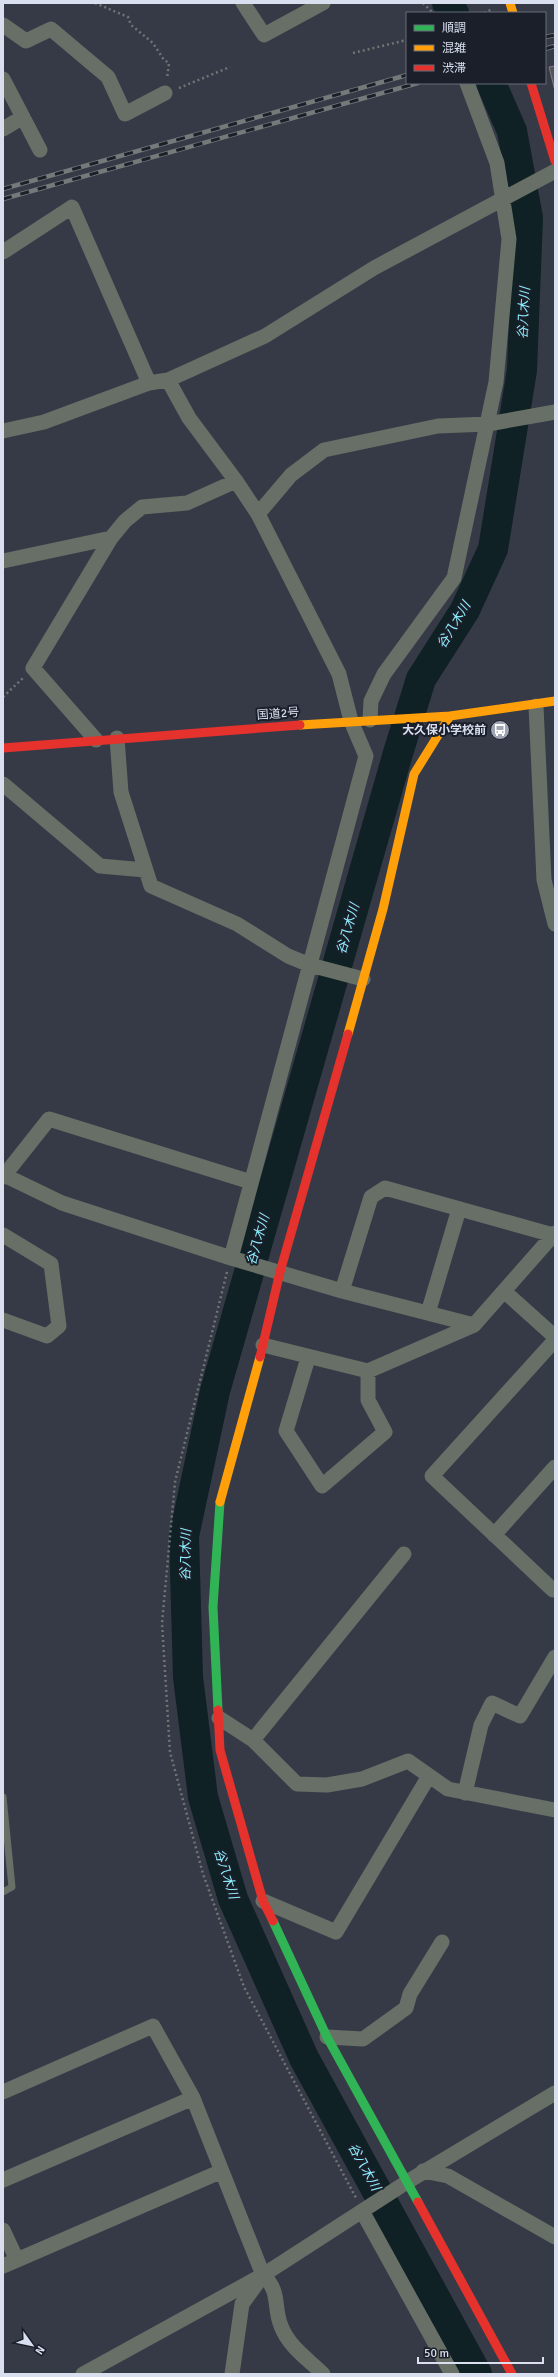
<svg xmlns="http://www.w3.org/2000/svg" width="558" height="2377" viewBox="0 0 558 2377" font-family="Signika,'Noto Sans JP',sans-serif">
<rect width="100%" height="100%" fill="#363a47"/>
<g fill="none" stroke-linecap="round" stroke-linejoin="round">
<path stroke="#0f2124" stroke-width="30" d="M447,3L454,13
M477,2374L304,2058L233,1899L203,1797L188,1677L184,1536L215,1391L398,753L421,679L465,610L493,549L522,370L528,218L512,131L491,83"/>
</g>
<path fill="#565356" stroke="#7f7a7d" d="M555,66V91L549,67Z"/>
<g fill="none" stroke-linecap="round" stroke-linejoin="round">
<path stroke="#707573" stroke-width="2.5" stroke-dasharray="2 3" stroke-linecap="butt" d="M95,3L128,17L131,25L153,43L164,60L169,63L167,79
M423,3L433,13
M484,13L493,9
M353,53L407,40
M179,88L230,67
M3,697L23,678
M227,1272L175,1482L162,1623L170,1752L203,1874L244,1987L356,2198"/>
<path stroke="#676f66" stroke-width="7" d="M3,1797L12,1887L3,1892"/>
<path stroke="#676f66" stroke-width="15" d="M243,3L264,35L323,3
M3,25L26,41L51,29L108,77L125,114L165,93
M3,79L40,150
M3,129L23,117
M3,252L72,207L149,383
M168,380L189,418L236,481L258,514L339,674L351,721L366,756L231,1258
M3,431L44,422L149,383L168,380L265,336L374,268L555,171
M258,514L291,475L324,450L438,426L488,424L555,412
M3,561L111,538
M536,706L544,880L555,924
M370,720L371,701L384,674L454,578L496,382L509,239L497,163L467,83
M117,738L121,792L151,886L237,924L288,956L310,965L363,979
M96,740L33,668L111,538L125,521L142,507L187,503L236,481
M3,784L100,866L145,870
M4,1175L62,1203L231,1258L342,1291L474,1325
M3,1177L49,1119L251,1182
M3,1235L51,1264L59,1326L47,1336L3,1320
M342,1291L371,1197L385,1188L553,1235
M504,1291L555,1337
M428,1313L459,1209
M263,1345L368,1371L474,1325L555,1233
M308,1358L286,1431L322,1486L385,1432L368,1400V1371
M494,1535L555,1467
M553,1590L432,1476L555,1340
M219,1718L253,1740L297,1784L327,1785L362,1779L408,1761L448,1789L555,1810
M253,1740L404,1554
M465,1793L481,1725L492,1703L520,1716L555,1657
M263,1901L336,1932L429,1776
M327,2037L363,2039L406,2008L410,1994L442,1942
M3,2092L153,2026L193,2098L263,2275C281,2292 273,2306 281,2326C289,2347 308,2359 323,2374
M423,2171L448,2176L555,2237
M3,2180L193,2098
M362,2211L452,2374
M3,2230L17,2260L3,2266
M17,2260L222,2171
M83,2374L263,2275L407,2182L555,2093
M232,2374L242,2304L261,2278"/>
<path stroke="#30b455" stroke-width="9" d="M218,1710L213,1607L220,1502
M273,1921L327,2037L418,2202"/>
<path stroke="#ff9f0a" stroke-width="9" d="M510,3L513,13
M300,725L450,716L555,701
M348,1034L383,909L414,774L450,716
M220,1502L260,1357"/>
<path stroke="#e5322d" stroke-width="9" d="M531,83L555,161
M3,748L300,725
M260,1357L280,1272L348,1034
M218,1710L220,1750L263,1901L273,1921
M418,2202L512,2374"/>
<defs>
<path id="rail" d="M545,37L555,35
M545,49L555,46
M3,189L407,75
M3,199L418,83"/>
</defs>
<use href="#rail" stroke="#747979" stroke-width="4.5"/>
<use href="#rail" stroke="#1b1f2a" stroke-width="3" stroke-dasharray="9" stroke-linecap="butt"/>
</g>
<defs>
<symbol id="bus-disc" viewBox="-11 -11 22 22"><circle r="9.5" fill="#a0a5b4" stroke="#1b1f2a"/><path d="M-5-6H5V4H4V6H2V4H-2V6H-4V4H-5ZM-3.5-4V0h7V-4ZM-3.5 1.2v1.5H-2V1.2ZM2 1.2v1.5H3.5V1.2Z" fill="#fff"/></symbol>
</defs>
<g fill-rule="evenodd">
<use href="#bus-disc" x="489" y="719" width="22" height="22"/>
</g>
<g text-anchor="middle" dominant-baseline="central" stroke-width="4" stroke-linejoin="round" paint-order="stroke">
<g font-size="12" fill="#d9dfef" stroke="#1b1f2a">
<text transform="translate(278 714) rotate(-4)">国道2号</text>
</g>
<g font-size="12" font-weight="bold" fill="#d9dfef" stroke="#1b1f2a" text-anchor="end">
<text x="486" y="730">大久保小学校前</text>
</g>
<g font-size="13" font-style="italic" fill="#8ceffe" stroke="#1b1f2a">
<text transform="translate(524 313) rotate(-87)">谷八木川</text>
<text transform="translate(454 625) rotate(-59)">谷八木川</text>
<text transform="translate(348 929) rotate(-74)">谷八木川</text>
<text transform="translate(258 1240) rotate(-74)">谷八木川</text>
<text transform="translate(186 1555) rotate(-89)">谷八木川</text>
<text transform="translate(226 1874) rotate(72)">谷八木川</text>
<text transform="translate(364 2167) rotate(61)">谷八木川</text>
</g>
</g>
<rect width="558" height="2377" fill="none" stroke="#d9dfef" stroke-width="8"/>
<rect x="406" y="12" width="140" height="72" fill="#1b1f2a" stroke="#676c79"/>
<rect x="414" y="25" width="20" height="6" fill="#30b455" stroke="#676c79"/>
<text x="442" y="32" font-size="12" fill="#d9dfef">順調</text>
<rect x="414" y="45" width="20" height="6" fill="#ff9f0a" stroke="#676c79"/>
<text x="442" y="52" font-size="12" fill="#d9dfef">混雑</text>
<rect x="414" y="65" width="20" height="6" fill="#e5322d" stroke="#676c79"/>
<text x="442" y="72" font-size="12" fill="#d9dfef">渋滞</text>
<g transform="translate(32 2345) rotate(123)" stroke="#1b1f2a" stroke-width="3" paint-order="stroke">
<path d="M0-3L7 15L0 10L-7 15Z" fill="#d9dfef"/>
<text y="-6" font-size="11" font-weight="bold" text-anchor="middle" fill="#d9dfef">N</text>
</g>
<path d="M418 2357v6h125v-6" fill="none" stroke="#d9dfef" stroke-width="2"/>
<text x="424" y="2357" font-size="12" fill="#d9dfef" stroke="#1b1f2a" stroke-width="3" paint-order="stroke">50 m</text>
</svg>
